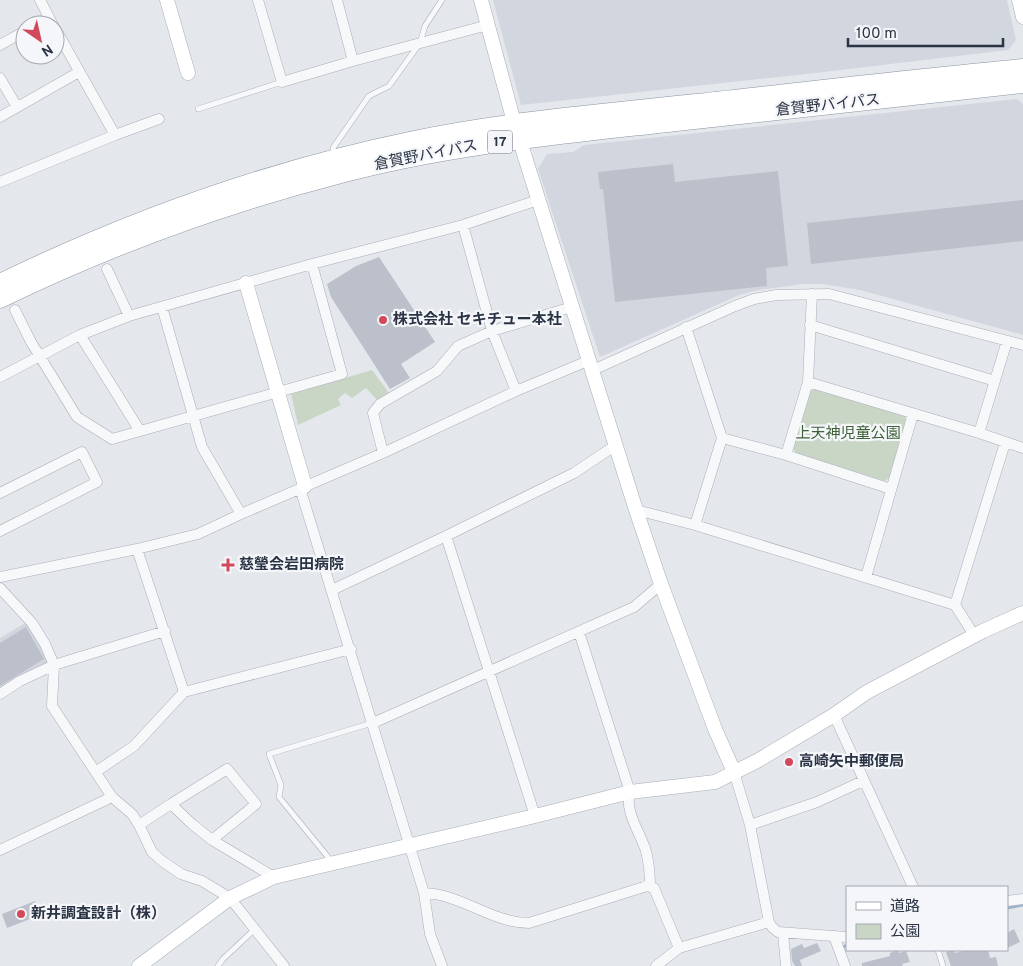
<svg xmlns="http://www.w3.org/2000/svg" width="1023" height="966" viewBox="0 0 1023 966" font-family="Overpass,'Noto Sans JP',sans-serif">
<rect width="100%" height="100%" fill="#e4e7ec"/>
<path fill="#d2d6de" d="M493,0H1007L1016,40L1008,50L815,73L521,105Z
M1017,99L1023,104V335L860,290L822,284H802L758,290L739,295L600,357L538,169L547,154L573,152L584,145Z
M27,622L30,624L48,662L0,690V638Z"/>
<path fill="#c9d6c5" d="M372,370L389,393L377,400L366,388L352,398L345,393L338,399L341,405L298,425L291,394Z
M814,389L905,416L906,420L889,478L885,481L796,453L793,449L810,391Z"/>
<g fill="none" stroke-linecap="round" stroke-linejoin="round">
<path stroke="#9fb4cc" stroke-width="3" d="M1007,908L1023,905
M843,947L847,945"/>
</g>
<path fill="#bbc0ca" d="M673,164L675,182L778,171L788,266L766,268L767,286L615,302L603,189H600L598,172Z
M1023,200V241L811,264L807,223Z
M379,257L435,342L401,364L410,378L390,389L331,297L327,284L356,266Z
M26,627L44,659L0,686V643Z
M35,901L40,915L7,928L2,914Z
M1014,929L1020,942L1007,948V933Z
M817,943L821,951L800,960L802,966H795L792,961L791,949L802,944L804,948Z
M898,950L899,953L906,951L910,962L902,964L903,966H862V963L890,956V953Z
M954,950L955,953L967,950H988L990,958L996,957L998,966H951L946,952Z"/>
<g fill="none" stroke-linecap="round" stroke-linejoin="round">
<defs>
<path id="lane" d="M198,109L282,82
M334,155L333,148L369,96L389,86L420,43L425,26L442,0
M332,862L279,797L281,785L269,754L372,723
M938,950L943,966
M218,966L223,959L255,929"/>
<path id="street" d="M40,0L53,25
M258,0L282,82L353,61L337,0
M35,25L49,17
M55,28L115,135
M0,45L25,31
M353,61L488,25
M0,78L17,107
M0,117L79,72
M0,182L115,135L159,119
M463,225L492,331L516,391
M107,269L129,316
M162,307L202,447L241,514
M15,310L31,342L77,417L112,439L342,374L312,264
M810,325L995,381
M686,327L722,438L695,525
M80,335L140,431
M593,370L735,306L754,299L776,295L829,294L1023,345
M0,377L80,335L129,316L312,264L463,225L538,200
M808,382L979,433L1023,448
M979,433L1007,341
M722,438L786,455L891,489
M383,453L373,413L380,404L437,371L458,346L492,331L572,307
M786,455L808,382L812,294
M300,488L424,893L430,934L442,966
M0,493L82,452L97,482L0,531
M636,510L695,525L955,605L974,635
M446,536L535,816
M137,549L184,692
M0,577L137,549L198,534L241,514L383,453L516,391L590,360
M866,577L913,414
M0,588L32,623L45,644L54,665L52,706L112,797
M332,590L446,536L574,473L616,445
M955,605L1005,443
M579,632L630,792C624,811 640,832 646,851C649,863 650,875 650,887
M0,694L20,681L54,665L165,631
M834,715L913,887
M373,723L634,607L661,584
M97,771L134,746L184,692L351,649
M734,772L750,825L769,922L772,927L778,932L847,937
M171,804L227,769L256,804L212,840
M139,825L171,804L192,824L212,840L274,877
M750,825L817,802L863,781
M0,850L112,797L132,814L139,825L152,852L162,861L181,874L202,881L230,898L284,966
M424,893C461,894 492,923 529,923L647,886L654,888L679,948
M1007,901L1023,899
M783,933L786,966
M834,936L845,966
M656,966L679,948L769,922"/>
<path id="secondary" d="M167,0L188,73
M481,0L514,122L636,510L661,584L715,729L734,772
M1019,0L1023,17
M246,283L305,486
M139,966L230,898L274,877L535,816L630,792L715,782L757,761L834,715L867,692L983,631L1023,613"/>
<path id="highway" d="M0,283C130,220 273,169 414,140C507,121 602,113 697,103C806,91 914,78 1023,68
M0,299C107,247 221,205 337,175C448,145 562,135 676,122C792,110 907,96 1023,84"/>
</defs>
<use href="#lane" stroke="#a9aeb7" stroke-width="6"/>
<use href="#street" stroke="#a9aeb7" stroke-width="11"/>
<use href="#secondary" stroke="#a9aeb7" stroke-width="15"/>
<use href="#highway" stroke="#8b94a3" stroke-width="19"/>
<use href="#lane" stroke="#f7f8fa" stroke-width="5"/>
<use href="#street" stroke="#f7f8fa" stroke-width="10"/>
<use href="#secondary" stroke="#fff" stroke-width="14"/>
<use href="#highway" stroke="#fff" stroke-width="18"/>
</g>
<g fill="#d1495b" stroke="#f4f6f9" stroke-width="2">
<circle cx="383" cy="320" r="5"/>
<path d="M225.5 557.5h5v5h5v5h-5v5h-5v-5h-5v-5h5z"/>
<circle cx="789" cy="762" r="5"/>
<circle cx="21" cy="914" r="5"/>
</g>
<g text-anchor="middle" dominant-baseline="central" stroke-width="4.5" stroke-linejoin="round" paint-order="stroke">
<rect fill="#f4f6f9" stroke="#676e7b" stroke-width="1" x="487.5" y="130.5" width="25" height="23" rx="4"/>
<g font-size="14" font-weight="bold" fill="#2b3445">
<text x="500" y="142">17</text>
</g>
<g font-size="15" fill="#2b3445" stroke="#f4f6f9">
<text transform="translate(828 106) rotate(-6)">倉賀野バイパス</text>
<text transform="translate(426 156) rotate(-11)">倉賀野バイパス</text>
</g>
<g font-size="15" font-weight="bold" fill="#2b3445" stroke="#f4f6f9" text-anchor="start">
<text x="393" y="320">株式会社 セキチュー本社</text>
<text x="239" y="565">慈瑩会岩田病院</text>
<text x="799" y="762">高崎矢中郵便局</text>
<text x="31" y="914">新井調査設計（株）</text>
</g>
<g font-size="15" fill="#3f6138" stroke="#f4f6f9">
<text x="848" y="434">上天神児童公園</text>
</g>
</g>
<rect x="846" y="886" width="162" height="65" fill="#f4f6f9" stroke="#a4a8b1"/>
<rect x="856" y="902" width="25" height="8" fill="#ffffff" stroke="#a4a8b1"/>
<text x="890" y="911" font-size="15" fill="#2b3445">道路</text>
<rect x="856" y="924" width="25" height="15" fill="#c9d6c5" stroke="#a4a8b1"/>
<text x="890" y="936" font-size="15" fill="#2b3445">公園</text>
<g transform="translate(40 40) rotate(146)"><circle r="24" fill="#f4f6f9" stroke="#a4a8b1"/>
<path d="M0-4L9 19L0 12L-9 19Z" fill="#d1495b"/>
<text y="-8" font-size="14" font-weight="bold" text-anchor="middle" fill="#2b3445">N</text>
</g>
<path d="M848 38v8h155v-8" fill="none" stroke="#2b3445" stroke-width="2.5"/>
<text x="856" y="38" font-size="15" fill="#2b3445" stroke="#f4f6f9" stroke-width="4" paint-order="stroke">100 m</text>
</svg>
